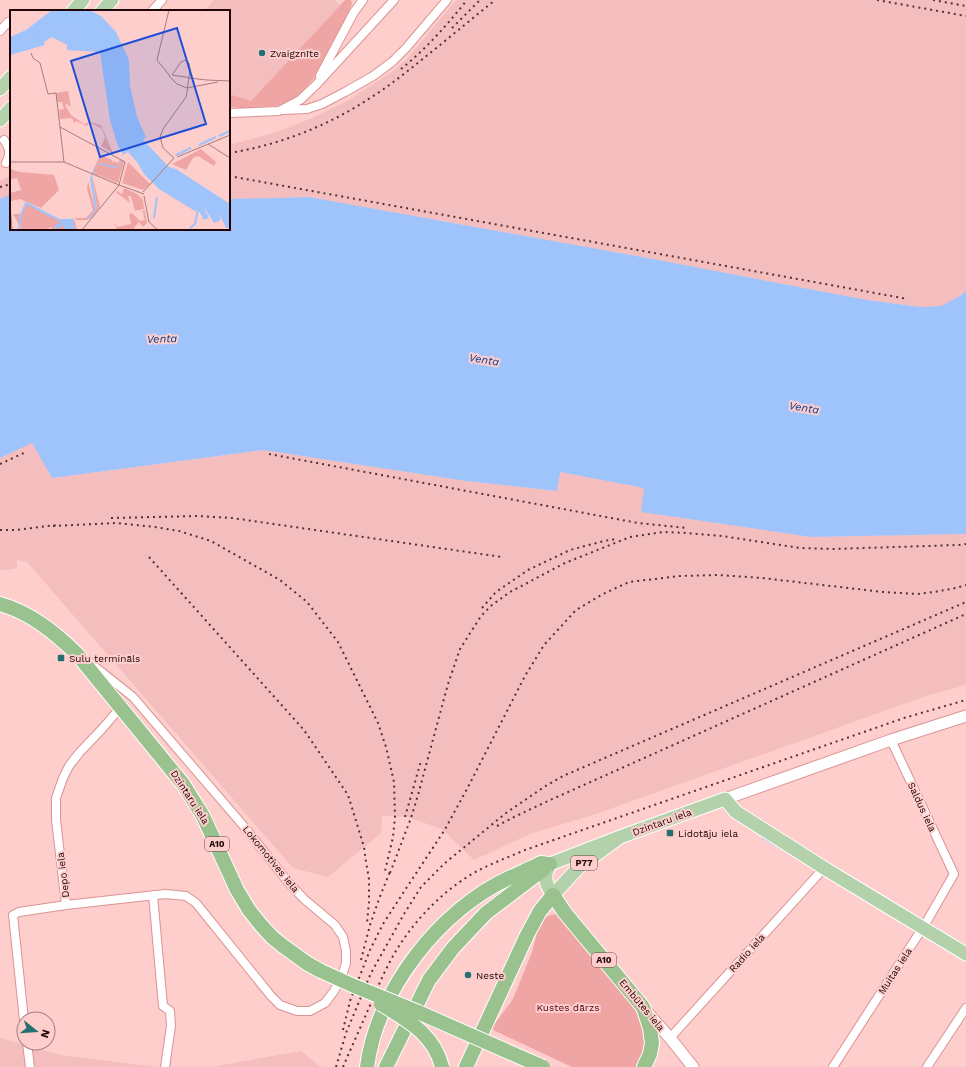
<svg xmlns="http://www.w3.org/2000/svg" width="966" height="1067" viewBox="0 0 966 1067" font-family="'Work Sans',sans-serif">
<rect width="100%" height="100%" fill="#fececd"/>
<path fill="#f3bebd" d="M214,0H334L340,5L251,101L229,94V11H204Z
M456,0H966V291L960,296L941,306L921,307L867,300L653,259L309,197L229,199V141L233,144L280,131L312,118L349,100L396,69L407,59Z
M11,175V195L0,199V181Z
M32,443L52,478L263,450L466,481L557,491L559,472L645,488L641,512L811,537L966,534V685L926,696L596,814L530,834L474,860L442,829L407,817L382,816L381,833L328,877L293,868L27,562L17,560V568L6,570H0V458Z
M0,1038L61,1055L156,1067H0Z
M301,1051L321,1067H211Z"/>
<path fill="#f0a5a5" d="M345,0H351L352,4L345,20L319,73L299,95L292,101L283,105L274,106L244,108L229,107V94L251,101Z
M557,914L563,918L640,1013L648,1037L639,1067H572L491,1029L513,999L532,952L539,925L546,917L551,915Z"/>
<path fill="#9fc3fb" d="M9,195H11V229H229V199L309,197L653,259L867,300L921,307L941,306L960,296L966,291V534L811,537L641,512L644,488L560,472L557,491L466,481L263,450L52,478L32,443L0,458V199Z"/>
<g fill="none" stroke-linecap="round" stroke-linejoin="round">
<path stroke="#9fc3fb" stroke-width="2" d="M763,838L792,855"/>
<defs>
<path id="minor" d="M152,11L162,0
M0,31L8,22L11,25
M320,76L354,12L363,0
M283,110L307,109L322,104L345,92L373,76L392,62L406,48L447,0
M229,113L279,111L300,100L316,85L394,0
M4,140C10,149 11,153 6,163
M153,895L163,1006L170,1011L171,1026L165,1067
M66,905L56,820V798L63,778L69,766L80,752L101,730L121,707
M24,1020L13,915L19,912L66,905L165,894L186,896L196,903L271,996L280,1005L297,1011H310L325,1003L334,991L342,976L346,963V951L343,937L335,925L304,899L288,882L247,830L133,697L108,677L90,663
M670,1038L824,868
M27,1043L30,1067
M833,1067L927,921L954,874L891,740
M927,1067L966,1008"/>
<path id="tertiary" d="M725,799L891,740L966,716
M646,1011L670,1038L693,1067"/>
<path id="primary" d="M73,11L83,0
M102,11L112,0
M0,89L11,77
M0,120L11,108
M620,837L579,867L553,895C545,883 543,877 550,864L620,837L725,799L736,812L824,868L966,954"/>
<path id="trunk" d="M0,604C31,613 54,632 77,654L183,784L203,816L237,890L249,910L261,925L272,937L283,946L308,964L321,971
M367,1067C377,990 440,909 511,877C518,874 526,870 533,867C535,866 539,864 541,863C544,863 548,864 550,864
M386,1067L429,980L453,948L486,913L544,869
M466,1067L527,935L540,911L553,895L565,913L643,1007L650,1028L652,1043L650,1054L644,1067"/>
</defs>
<use href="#minor" stroke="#dc9292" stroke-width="10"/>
<use href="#tertiary" stroke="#dc9292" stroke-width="13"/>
<use href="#primary" stroke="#fff" stroke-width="15"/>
<use href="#trunk" stroke="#fff" stroke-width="16"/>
<use href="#minor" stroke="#fff" stroke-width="8"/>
<use href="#tertiary" stroke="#fff" stroke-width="11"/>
<use href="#primary" stroke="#b3d1ab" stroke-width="13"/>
<use href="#trunk" stroke="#9ac28f" stroke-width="14"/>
<path stroke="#523334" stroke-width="2" stroke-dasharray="2 4" stroke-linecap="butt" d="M877,0L966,16
M933,0L966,6
M452,28L480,0
M401,69C426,49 447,25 467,0
M229,153C279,145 328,126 370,98C391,85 410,69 429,54C451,36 473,18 495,0
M229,176L908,299
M0,187L11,184
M269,454L638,523L687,528
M0,464L26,452
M111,518L197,516L232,518L502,557
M53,526L116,523L155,527L179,531L211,541L280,580L307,602L338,642L378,723L386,747L394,782L395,817L393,837L385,871
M0,530H15L57,525
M149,557L304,730L348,795L364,847L366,862L369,879V902L367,923
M482,608L496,592L528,570L570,550L604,541L616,539
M405,817L421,761
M497,826L514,817L548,801L966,614
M390,873L411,818L418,795L448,684L460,649L481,616L492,605L510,592L565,563L630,537L663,532L687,533L722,536L800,548L833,549L958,545L966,544
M361,960L370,925L379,899L391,869
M350,1001L370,950L383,924L405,890L444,831L467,789L525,676L544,645L576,610L603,594L629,582L680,576L719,575L762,578L883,592L917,594L934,592L956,588L966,585
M343,1030L351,997
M336,1067L346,1033L371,973L404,914L421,887L445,863L506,813L544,787L563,776L966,602
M343,1067C352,1046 362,1024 371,1003C381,979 392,954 408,933C425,910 447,889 472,874C489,864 507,858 525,850L904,718L966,700"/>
<defs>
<path id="trunk-bridge" d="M321,971L354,986L418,1012L543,1067
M381,1004C407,1020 434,1034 442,1067"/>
</defs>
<use href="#trunk-bridge" stroke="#fff" stroke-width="16" stroke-linecap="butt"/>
<use href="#trunk-bridge" stroke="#9ac28f" stroke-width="14"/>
</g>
<g fill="#247073" stroke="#fececd" stroke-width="1.5">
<circle cx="262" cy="53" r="4"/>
<rect x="57" y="654" width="8" height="8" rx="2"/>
<rect x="666" y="829" width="8" height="8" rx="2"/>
<circle cx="468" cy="975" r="4"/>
</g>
<g text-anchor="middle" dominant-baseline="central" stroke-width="4" stroke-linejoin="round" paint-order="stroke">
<g fill="#fececd" stroke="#634242" stroke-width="1">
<rect x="205" y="837" width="24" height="14" rx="3"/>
<rect x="571" y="856" width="26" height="14" rx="3"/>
<rect x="592" y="953" width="24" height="14" rx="3"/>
</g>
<g font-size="9" font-weight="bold" fill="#200607">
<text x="217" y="844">A10</text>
<text x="584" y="863">P77</text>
<text x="604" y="960">A10</text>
</g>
<g font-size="10" fill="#200607" stroke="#fececd" text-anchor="start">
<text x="270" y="53">Zvaigznīte</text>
<text x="69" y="658">Sulu termināls</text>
<text x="678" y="833">Lidotāju iela</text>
<text x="476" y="975">Neste</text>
</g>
<g font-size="10" fill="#200607" stroke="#fececd">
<text transform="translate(190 797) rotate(57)">Dzintaru iela</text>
<text transform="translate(922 807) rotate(65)">Saldus iela</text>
<text transform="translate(662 822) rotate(-20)">Dzintaru iela</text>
<text transform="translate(271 859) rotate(51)">Lokomotīves iela</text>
<text transform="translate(63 875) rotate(-97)">Depo iela</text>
<text transform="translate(747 953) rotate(-48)">Radio iela</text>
<text transform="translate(895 971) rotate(-57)">Muitas iela</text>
<text transform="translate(642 1005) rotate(50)">Embūtes iela</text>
</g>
<g font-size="10" fill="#550915" stroke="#fececd">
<text x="568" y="1007">Kustes dārzs</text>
</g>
<g font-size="11" font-style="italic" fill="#033988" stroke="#fececd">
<text transform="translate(162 339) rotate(-2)">Venta</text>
<text transform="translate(484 360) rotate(9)">Venta</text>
<text transform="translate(804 408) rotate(9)">Venta</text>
</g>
</g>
<g transform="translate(10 10)">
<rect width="220" height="220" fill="#fececd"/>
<path d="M58,81L61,97L57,94L55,95L61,105L74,114L80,112L91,115L103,143L91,136L95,128L92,119L79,112L77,116L66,111L64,113L62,108L50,109L49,100L54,99L52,92H47L46,83ZM191,139L206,152L204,156L188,146L183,148L176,160L162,154ZM90,145L102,150V154L103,151L108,153L110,149L114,152L108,173L82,163ZM118,152L140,174L133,180L112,173ZM0,159L10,162L44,165L49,180L31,198L10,189L1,191L0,183L11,180L7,168L1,169ZM82,165L90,197L81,208L77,210H66L65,206L66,208H76L83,200L77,179L78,171L85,199L77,209L66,210L77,209L87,197ZM114,178L127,184L133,190L134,199L125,201L121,186H118L120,193L106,182L104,183L107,181L112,184ZM16,192L49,210L64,209L67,220H43L41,217L36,220H12L3,204H11V216V205ZM134,200L135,201L137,213L133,217L129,212L124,218L125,220H107L104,211L107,217L121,214L119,204L122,203L130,211L135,210L133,204L136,205L132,202Z" fill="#f0a5a5"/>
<path d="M42,0H79L91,6L106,22L119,50L120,76L127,107L136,127L133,130L159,157L166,159L220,194V218H216L209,203L211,210L204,213L193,196L199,208L194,210L188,199L185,201L149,179L134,164L127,152L118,142L112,146L108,158L99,157L90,154L86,156L82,167L87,198L80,208L77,209L67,210L77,209L85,199L80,169L85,156L90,153L107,157L113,144L108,136L100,110L90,42L57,40V35L42,27L34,32L35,35L0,45V27L16,20ZM52,211H63L65,219L54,220V217L51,213L52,218L45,217L48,220H44V216Z" fill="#9fc3fb"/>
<path fill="none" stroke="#9fc3fb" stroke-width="2" d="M0,37L45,19L64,23L63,38L57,37M209,126L220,121M189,135L206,127M166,145L181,138M144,208L147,187M180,218L185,214L188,199M9,220L11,205L16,193L49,210H64"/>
<path fill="none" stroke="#a57e7e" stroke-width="1" d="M159,0L147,50L160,66M21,43L23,48L30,53L38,84L46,83L54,152M159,66L167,74L177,78L208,72M50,117L115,152L109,175L72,220M198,134L220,148M167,147L220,125M164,148L153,138L150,127L153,119L176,87L177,82L178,74L180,60V59L179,53L176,50L171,52L162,65L167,66H169L175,67H176L179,68L197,70L220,71M0,152H54L109,175M109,175L134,184M133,182L164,148M134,186L139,212M0,195L2,220M139,212L148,220"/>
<path fill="#1d4ed8" fill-opacity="0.15" stroke="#1d4ed8" stroke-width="2" d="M167,18L196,114L90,147L61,51Z"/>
<rect width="220" height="220" fill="none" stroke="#200607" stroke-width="2"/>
</g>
<g transform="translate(36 1031) rotate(107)"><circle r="19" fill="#fececd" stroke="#a57e7e"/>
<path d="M0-3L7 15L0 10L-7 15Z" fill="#247073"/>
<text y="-6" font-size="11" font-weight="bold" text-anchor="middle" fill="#200607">N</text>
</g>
</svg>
